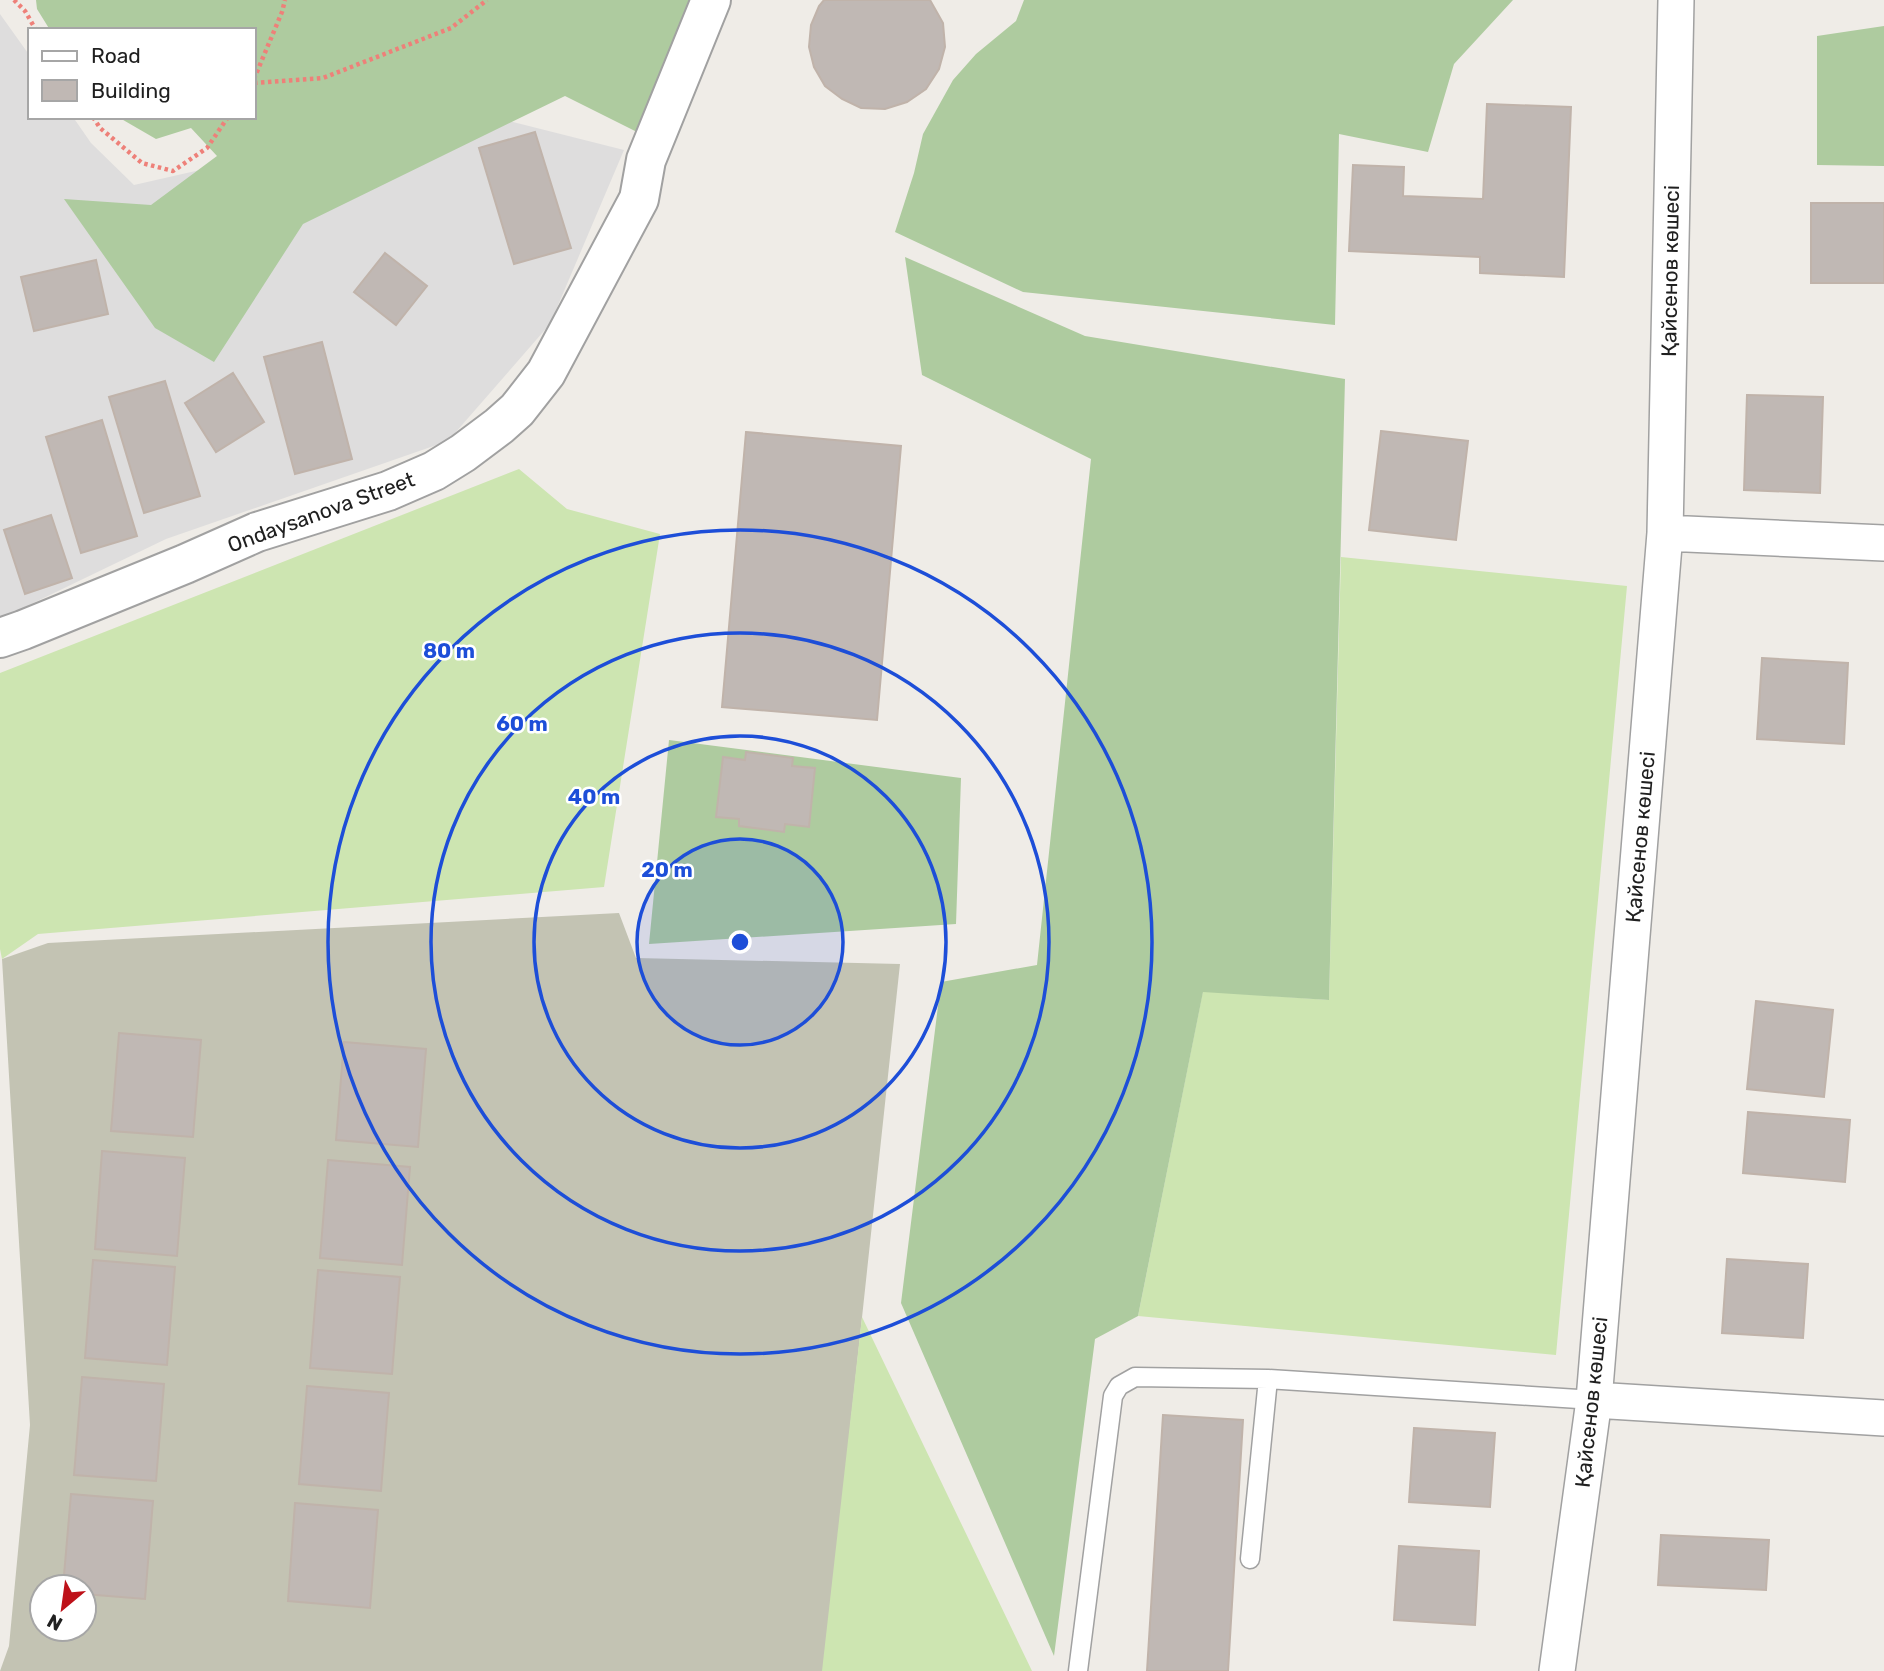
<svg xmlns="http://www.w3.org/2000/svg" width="1884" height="1671" viewBox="0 0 1884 1671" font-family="Rubik,sans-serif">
<rect width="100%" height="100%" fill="#efece7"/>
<path fill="#dedddd" d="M0,14L30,56V117H73L91,143L134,185L465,110L624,150L550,324L448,441L166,539L0,619Z"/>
<path fill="#c3c3b3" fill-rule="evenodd" d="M619,913L636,958L900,964L824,1671H0L9,1646L30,1425L2,959L48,943ZM42,1587H84V1629H42Z"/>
<path fill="#cde5b1" d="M519,469L567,509L660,534L604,887L38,934L2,959L0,949V673Z
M1341,557L1627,586L1556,1355L1138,1316L1203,991L1329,1000Z
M862,1317L1032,1671H822Z"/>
<path fill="#aecb9f" d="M36,0H707L653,140L565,96L303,224L214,362L155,328L64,199L151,205L217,156L191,128L156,139L118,117H254V30H50L37,9Z
M1024,0H1513L1454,64L1428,152L1339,134L1335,325L1023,292L895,232L914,173L923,134L953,80L976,54L1016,21Z
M1884,26V166L1817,165V36Z
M905,257L1085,336L1345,379L1329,1000L1203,992L1138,1316L1095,1339L1054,1656L901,1303L941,982L1037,965L1091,459L922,375Z
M669,740L961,778L956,924L649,944Z"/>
<path fill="#c0b8b4" stroke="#c0b3aa" stroke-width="2" d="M824,0H930L943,23L945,47L939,69L926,89L907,102L885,109L861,108L842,99L825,86L814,67L809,47L811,25L819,6Z
M1487,104L1571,107L1564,277L1480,273V257L1349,251L1353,165L1404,167L1403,196L1483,199Z
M535,132L571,248L514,264L479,148Z
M1811,203H1884V283H1811Z
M385,253L427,286L396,325L354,292Z
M96,260L108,314L34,331L21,277Z
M322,342L352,459L295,474L264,357Z
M233,373L264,422L216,452L185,403Z
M165,381L200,496L144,513L109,397Z
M1747,395L1823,397L1820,493L1744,490Z
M102,420L137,536L81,553L46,437Z
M1381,431L1468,441L1456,540L1369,530Z
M746,432L901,446L877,720L722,707Z
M51,515L72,578L25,594L4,530Z
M1762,658L1848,663L1844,744L1757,739Z
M746,752L793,758L792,766L815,768L809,827L785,824L784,832L739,826V819L716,817L723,757L745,760Z
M1756,1001L1833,1010L1824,1097L1747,1089Z
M119,1033L201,1040L193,1137L111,1131Z
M344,1042L426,1049L418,1147L336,1140Z
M1748,1112L1850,1120L1845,1182L1743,1173Z
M102,1151L185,1158L177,1256L95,1249Z
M328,1160L410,1167L402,1265L320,1258Z
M1727,1259L1808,1264L1803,1338L1722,1333Z
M93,1260L175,1267L167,1365L85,1358Z
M318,1270L400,1277L392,1374L310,1368Z
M82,1377L164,1384L156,1481L74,1475Z
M307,1386L389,1393L381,1491L299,1484Z
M1163,1415L1243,1420L1228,1671H1147Z
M1414,1428L1495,1433L1490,1507L1409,1502Z
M71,1494L153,1501L145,1599L84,1594V1587H63Z
M295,1503L378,1510L370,1608L288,1601Z
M1661,1535L1769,1540L1766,1590L1658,1585Z
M1399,1546L1479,1551L1475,1625L1394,1620Z"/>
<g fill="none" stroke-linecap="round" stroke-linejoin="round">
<defs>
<path id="service" d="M1250,1559L1268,1379L1594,1400
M1078,1671L1113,1396L1119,1386L1135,1377L1268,1379"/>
<path id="minor" d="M1665,533L1884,543
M1594,1400L1884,1418
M1557,1671L1594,1400L1665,533L1676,0"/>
<path id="tertiary" d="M0,638L23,630L185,564L257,532L388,491L434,471L463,453L499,426L517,410L546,373L639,199L646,160L711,0"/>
</defs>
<use href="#service" stroke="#a1a1a1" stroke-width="21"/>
<use href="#minor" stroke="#a1a1a1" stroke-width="38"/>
<use href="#tertiary" stroke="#a1a1a1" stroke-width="42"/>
<path stroke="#ee8079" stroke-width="4.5" stroke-dasharray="3.5 3.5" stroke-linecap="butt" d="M14,0L25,11L36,30
M254,79L282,12L285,0
M254,83L323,78L451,28L487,0
M93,117L100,128L142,163L173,171L207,148L228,117"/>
<use href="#service" stroke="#fff" stroke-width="18"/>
<use href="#minor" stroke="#fff" stroke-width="35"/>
<use href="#tertiary" stroke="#fff" stroke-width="38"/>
</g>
<circle cx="740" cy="942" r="103" fill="#1d4ed8" fill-opacity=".12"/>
<g fill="none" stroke="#1d4ed8" stroke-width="3.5">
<circle cx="740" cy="942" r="103"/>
<circle cx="740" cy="942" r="206"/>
<circle cx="740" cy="942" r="309"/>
<circle cx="740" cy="942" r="412"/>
</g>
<g text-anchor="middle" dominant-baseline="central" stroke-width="5" stroke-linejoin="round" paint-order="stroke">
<g font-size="21" fill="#202020" stroke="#fff">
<text transform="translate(1670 271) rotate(-89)">Қайсенов көшесі</text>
<text transform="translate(321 512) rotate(-20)">Ondaysanova Street</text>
<text transform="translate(1640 837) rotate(-85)">Қайсенов көшесі</text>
<text transform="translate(1591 1402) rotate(-84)">Қайсенов көшесі</text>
</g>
</g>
<circle cx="740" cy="942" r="10" fill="#1d4ed8" stroke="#fff" stroke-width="3.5"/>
<g font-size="21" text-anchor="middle" font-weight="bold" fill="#1d4ed8" stroke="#fff" stroke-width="5" stroke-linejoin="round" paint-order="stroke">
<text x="449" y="658">80 m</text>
<text x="522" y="731">60 m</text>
<text x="594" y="804">40 m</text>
<text x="667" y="877">20 m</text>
</g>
<rect x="28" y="28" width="228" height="91" fill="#ffffff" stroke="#a6a6a6" stroke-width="2"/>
<rect x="42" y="51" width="35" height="10" fill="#ffffff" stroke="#a6a6a6" stroke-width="2"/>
<text x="91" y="63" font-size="21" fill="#202020">Road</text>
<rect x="42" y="80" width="35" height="21" fill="#c0b8b4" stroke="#a6a6a6" stroke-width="2"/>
<text x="91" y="98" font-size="21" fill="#202020">Building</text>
<g transform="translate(63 1608) rotate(209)"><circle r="33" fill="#ffffff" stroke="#a6a6a6" stroke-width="2"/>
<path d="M0-5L12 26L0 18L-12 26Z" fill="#be1119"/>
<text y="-10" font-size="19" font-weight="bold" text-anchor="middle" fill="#202020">N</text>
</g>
</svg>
